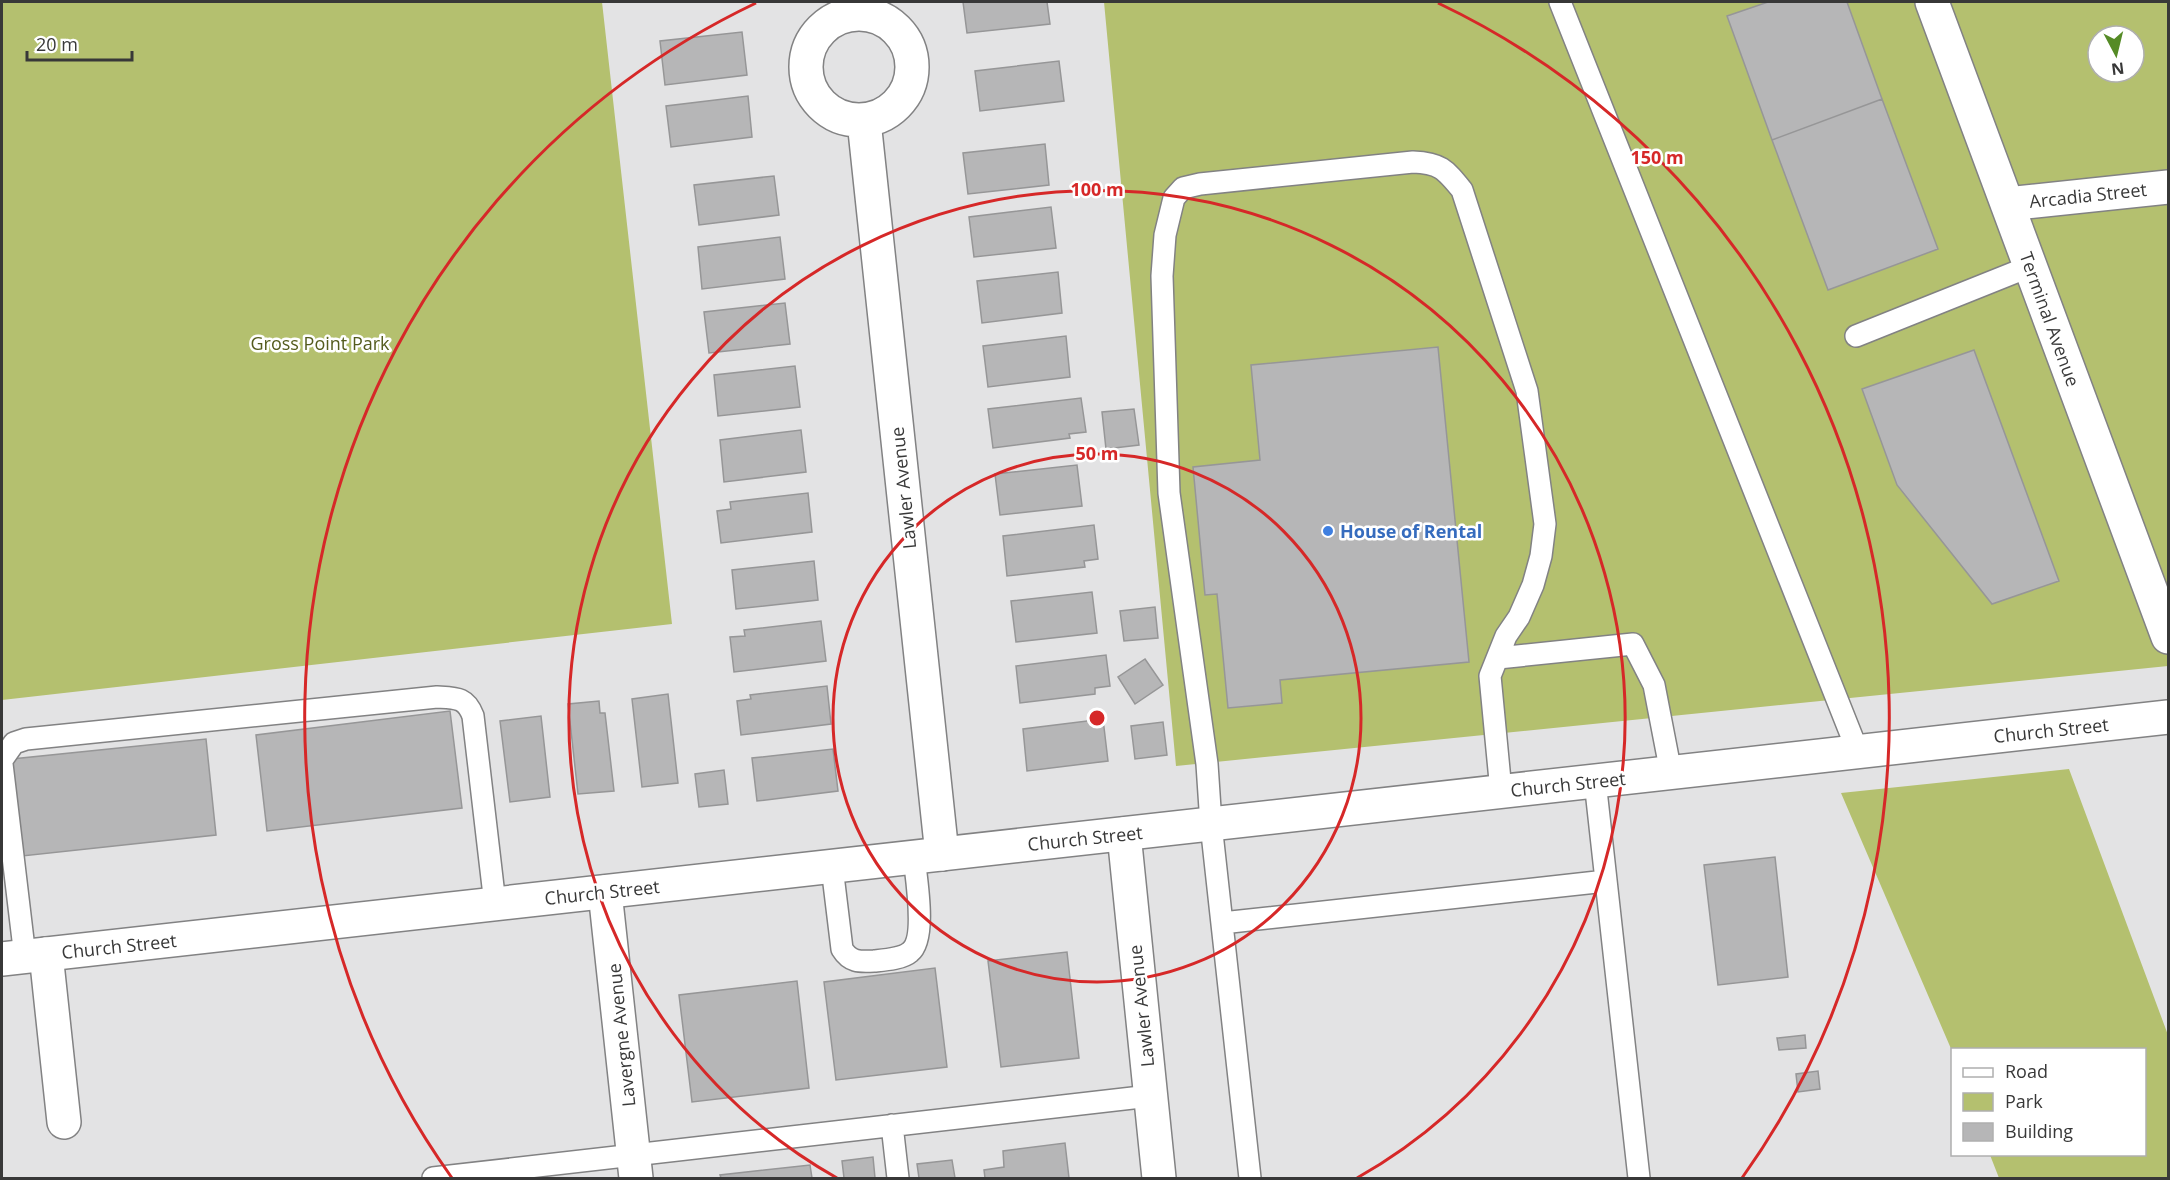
<svg xmlns="http://www.w3.org/2000/svg" width="2170" height="1180" viewBox="0 0 2170 1180" font-family="'Open Sans',sans-serif">
<rect width="100%" height="100%" fill="#e3e3e4"/>
<path fill="#b4c06f" fill-rule="evenodd" d="M2,2H602L672,624L2,700Z
M1104,2H2168V666L1176,766ZM2098,36H2134V72H2098Z
M2069,769L2168,1035V1178H1999L1990,1155L2144,1154V1050L1952,1051L1841,793Z"/>
<path fill="#b6b6b7" stroke="#969697" stroke-width="1.5" d="M963,2H1047L1050,24L967,33Z
M1768,2H1847L1882,99L1772,140L1727,16Z
M742,32L747,75L665,85L660,41Z
M1059,61L1064,101L980,111L975,71Z
M748,96L752,137L671,147L666,106Z
M1882,99L1938,249L1828,290L1772,140Z
M1045,144L1049,185L968,194L963,153Z
M774,176L779,215L699,225L694,185Z
M1051,207L1056,248L974,257L969,217Z
M780,237L785,279L702,289L698,247Z
M1058,272L1062,313L982,323L977,281Z
M785,303L790,344L709,353L704,312Z
M1066,336L1070,377L988,387L983,346Z
M1438,347L1469,662L1280,680L1282,703L1228,708L1217,594L1205,595L1193,467L1260,460L1251,365Z
M1974,350L2059,581L1992,604L1897,485L1862,389Z
M795,366L800,407L718,416L714,375Z
M1081,398L1086,432L1069,434L1070,438L993,448L988,409Z
M1134,409L1139,445L1106,449L1102,412Z
M801,430L806,472L724,482L720,440Z
M1077,465L1082,506L1000,515L995,474Z
M808,493L812,532L721,543L717,511L731,509L730,502Z
M1094,525L1098,559L1084,561L1085,567L1007,576L1003,536Z
M814,561L818,600L736,609L732,570Z
M1092,592L1097,633L1016,642L1011,601Z
M1155,607L1158,638L1124,641L1120,611Z
M821,621L826,661L734,672L730,637L745,636L744,630Z
M1106,655L1110,686L1095,688V694L1020,703L1016,666Z
M1145,659L1163,685L1135,704L1118,677Z
M827,686L831,724L741,735L737,701L751,699L750,695Z
M668,694L678,783L642,787L632,699Z
M599,701L600,713H605L614,791L578,794L568,704Z
M450,711L462,808L267,831L256,735Z
M541,716L550,797L510,802L500,721Z
M1103,719L1108,761L1027,771L1023,729Z
M1163,722L1167,755L1135,759L1131,726Z
M206,739L216,835L22,856L12,759Z
M833,749L838,791L757,801L752,758Z
M724,770L728,804L699,807L695,774Z
M1775,857L1788,977L1718,985L1704,865Z
M1067,952L1079,1058L1001,1067L988,961Z
M935,968L947,1067L836,1080L824,982Z
M797,981L809,1088L692,1102L679,995Z
M1805,1035L1806,1048L1779,1050L1777,1038Z
M1818,1071L1820,1089L1798,1092L1796,1074Z
M1065,1143L1069,1178H985L984,1170L1004,1167L1003,1151Z
M873,1157L875,1178H844L842,1161Z
M952,1160L955,1178H919L917,1164Z
M810,1165L812,1178H721L720,1175Z"/>
<g fill="none" stroke-linecap="round" stroke-linejoin="round">
<defs>
<path id="service" d="M1560,2L1858,752
M1856,336L2031,266
M1498,658L1633,644L1654,685L1671,773
M2,760L14,743L26,739L437,697C456,698 466,697 473,716L495,904
M2,764L25,957
M1595,781L1639,1178
M832,867L842,949C850,962 859,962 874,961C884,960 902,959 910,952C927,939 916,877 914,857
M1222,923L1606,881
M892,1125L898,1178
M433,1178L1150,1096
M1250,1178L1211,824L1207,764L1169,493L1162,276L1165,235L1174,198L1183,188L1200,184L1413,162C1440,163 1445,169 1462,190L1527,391L1545,524L1541,556L1533,585L1519,617L1506,636L1490,676L1501,791"/>
<path id="minor" d="M1932,2L2168,637
M806 67a53 53 0 1 1 106 0a53 53 0 1 1-106 0Z
M864,121L942,854
M2007,204L2168,187
M1124,834L1159,1178
M605,892L636,1178
M46,954L64,1122"/>
<path id="tertiary" d="M2,959L2168,717"/>
</defs>
<use href="#service" stroke="#828283" stroke-width="24"/>
<use href="#minor" stroke="#828283" stroke-width="36"/>
<use href="#tertiary" stroke="#828283" stroke-width="36"/>
<use href="#service" stroke="#fff" stroke-width="21"/>
<use href="#minor" stroke="#fff" stroke-width="33"/>
<use href="#tertiary" stroke="#fff" stroke-width="33"/>
</g>
<g fill="none" stroke="#d62828" stroke-width="3">
<circle cx="1097" cy="718" r="264"/>
<path d="M837 1178A528 528 0 1 1 1357 1178"/>
<path d="M452 1178A792 792 0 0 1 756 3M1438 3A792 792 0 0 1 1742 1178"/>
</g>
<circle fill="#3f7fe0" stroke="#fff" stroke-width="2" cx="1328" cy="531" r="6"/>
<g text-anchor="middle" dominant-baseline="central" stroke-width="5" stroke-linejoin="round" paint-order="stroke">
<g font-size="18" fill="#383838" stroke="#fff">
<text transform="translate(2088 195) rotate(-6)">Arcadia Street</text>
<text transform="translate(2050 319) rotate(70)">Terminal Avenue</text>
<text transform="translate(903 488) rotate(-96)">Lawler Avenue</text>
<text transform="translate(2051 730) rotate(-6)">Church Street</text>
<text transform="translate(1568 784) rotate(-6)">Church Street</text>
<text transform="translate(1085 838) rotate(-6)">Church Street</text>
<text transform="translate(602 892) rotate(-6)">Church Street</text>
<text transform="translate(119 946) rotate(-6)">Church Street</text>
<text transform="translate(1141 1006) rotate(-96)">Lawler Avenue</text>
<text transform="translate(621 1035) rotate(-96)">Lavergne Avenue</text>
</g>
<g font-size="18" fill="#545b1d" stroke="#fff">
<text x="320" y="343">Gross Point Park</text>
</g>
<g font-size="18" font-weight="bold" fill="#366cbe" stroke="#fff" text-anchor="start">
<text x="1340" y="531">House of Rental</text>
</g>
</g>
<circle cx="1097" cy="718" r="9" fill="#d62828" stroke="#fff" stroke-width="3"/>
<g font-size="18" text-anchor="middle" font-weight="bold" fill="#d62828" stroke="#fff" stroke-width="5" stroke-linejoin="round" paint-order="stroke">
<text x="1657" y="164">150 m</text>
<text x="1097" y="196">100 m</text>
<text x="1097" y="460">50 m</text>
</g>
<rect width="2170" height="1180" fill="none" stroke="#383838" stroke-width="6"/>
<rect x="1951" y="1048" width="195" height="108" fill="#ffffff" stroke="#afafaf" stroke-width="1.5"/>
<rect x="1963" y="1068" width="30" height="9" fill="#ffffff" stroke="#afafaf" stroke-width="1.5"/>
<text x="2005" y="1078" font-size="18" fill="#383838">Road</text>
<rect x="1963" y="1093" width="30" height="18" fill="#b4c06f" stroke="#afafaf" stroke-width="1.5"/>
<text x="2005" y="1108" font-size="18" fill="#383838">Park</text>
<rect x="1963" y="1123" width="30" height="18" fill="#b6b6b7" stroke="#afafaf" stroke-width="1.5"/>
<text x="2005" y="1138" font-size="18" fill="#383838">Building</text>
<g transform="translate(2116 54) rotate(173)"><circle r="28" fill="#ffffff" stroke="#afafaf" stroke-width="1.5"/>
<path d="M0-4.5L10 22L0 15L-10 22Z" fill="#558b26"/>
<text y="-9" font-size="16" font-weight="bold" text-anchor="middle" fill="#383838">N</text>
</g>
<path d="M27 51v9h105v-9" fill="none" stroke="#383838" stroke-width="3"/>
<text x="36" y="51" font-size="18" fill="#383838" stroke="#ffffff" stroke-width="4.5" paint-order="stroke">20 m</text>
</svg>
